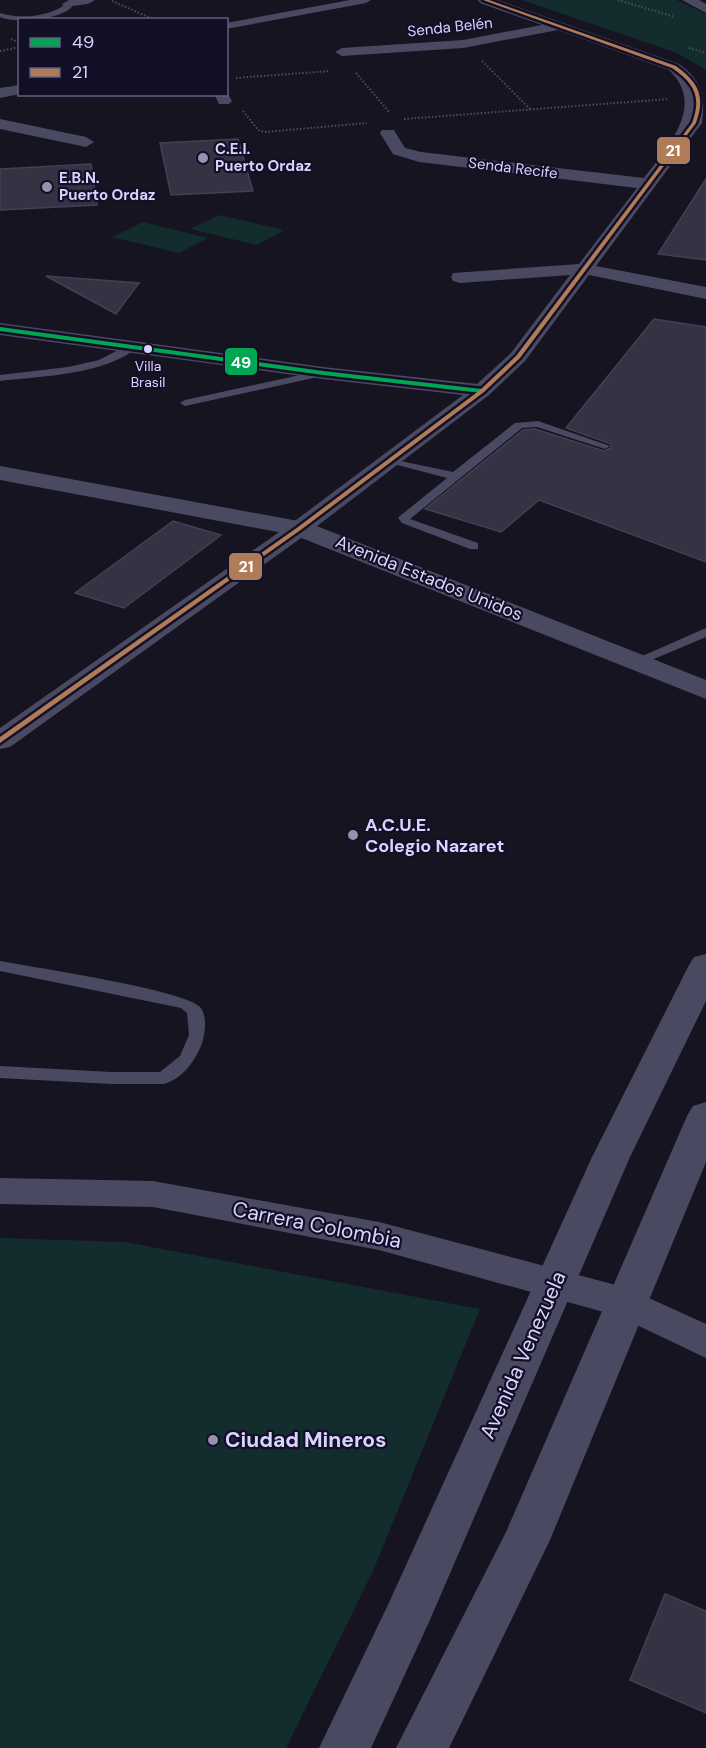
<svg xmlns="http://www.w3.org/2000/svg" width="706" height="1748" viewBox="0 0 706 1748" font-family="'DM Sans',sans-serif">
<rect width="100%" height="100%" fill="#161421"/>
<path fill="#132c2d" d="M522,0H677L706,14V70L677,53Z
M219,215L285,230L257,245L190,229Z
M143,222L208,238L179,253L112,237Z
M0,1238L125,1242L480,1309L373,1571L286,1748H0Z"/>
<path fill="#343243" stroke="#433f54" stroke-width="1.5" d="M238,139L253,191L171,195L160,143Z
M91,164L97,205L0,210V169Z
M706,179V260L658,254Z
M46,276L139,283L116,314Z
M654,319L706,327V562L539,500L501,532L425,509L523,430L535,429L604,451L611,448V444L566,428Z
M173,521L221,535L124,608L75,593Z
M665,1594L706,1611V1713L630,1680Z"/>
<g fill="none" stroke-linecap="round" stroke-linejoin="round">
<path stroke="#44505f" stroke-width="2" stroke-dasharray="1.5 2" stroke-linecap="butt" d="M618,0L675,17
M112,1L155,20
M11,39L20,43
M689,48L706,53
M0,51L20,47
M482,61L530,109
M356,73L390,113
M236,78L330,71
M243,111L258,130L265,132L367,123
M404,119L669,99"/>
<path fill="#4a4962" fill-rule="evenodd" d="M69,2L72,7C59,20 16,24 0,17V13C23,20 52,16 69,2Z
M130,344L139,346C107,375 41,376 0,381V375L68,367L99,360Z
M323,370L328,373L327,375L185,406L180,403L185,400Z
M538,421L610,446L605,449L537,427L522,428L410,519L478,543V549H470L402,523L398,518L400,516L447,478L386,462V458L453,472L515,423Z
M706,628V637L642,664L637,665L631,661Z
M0,961C32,967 185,990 200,1007C208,1016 205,1036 201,1046C194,1062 182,1079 164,1084H111L0,1078V1066L111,1072H160L180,1056L189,1035L187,1013L181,1008L0,971Z"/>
<path fill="#4a4962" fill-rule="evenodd" d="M350,0H371L366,3L226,29V23Z"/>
<path fill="#4a4962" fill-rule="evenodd" d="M69,0H95L88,4L64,7L62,4Z
M478,0H498L679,64C701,79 706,97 702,123L596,266L706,287V299L589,275L525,361L489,395L308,533L10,747L0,749V728L292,523L463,395L323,379L0,335V323L323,367L477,384L511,353L570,275L460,283L453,281L451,277L453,273L579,264L637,188L419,162L393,154L380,133L382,130H394L405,148L421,152L644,178C669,145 706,105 669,70L558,30L463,48L342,56L335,52L342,48L463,40L542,25L480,3Z
M682,0H699L706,4V13Z
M20,85V94L0,98V88Z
M226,91L232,101L229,104H219L214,94H226Z
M0,119L86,137L94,142L86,147L0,129Z
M0,1178L153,1181L379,1222L627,1288L706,1324V1358L618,1316L379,1250L153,1207L0,1204Z"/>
<path fill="#4a4962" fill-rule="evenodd" d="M0,466L309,523L706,680V699L294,535L0,480Z
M706,954V1001L630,1157L429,1622L371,1748H319L387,1607L592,1157L689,965L694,957Z
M706,1102V1162L550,1540L449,1748H396L506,1532L687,1116L693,1106Z"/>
<defs>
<path id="bus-1" d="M0,327L323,371L482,389L485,391L482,393L323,375L0,331Z"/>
<path id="bus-2" d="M483,0H489L676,66C698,82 706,96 696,123L520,358L484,392L302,529L0,743V737L298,527L480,390L516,356L692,123C702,97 694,83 672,68Z"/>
</defs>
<use href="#bus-1" stroke="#130f26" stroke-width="5"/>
<use href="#bus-2" stroke="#130f26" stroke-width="5"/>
<use href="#bus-1" fill="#00a651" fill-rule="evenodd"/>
<use href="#bus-2" fill="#b07c57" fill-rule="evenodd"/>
</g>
<g fill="#9591b1" stroke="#130f26" stroke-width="2">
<circle cx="203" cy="158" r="6"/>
<circle cx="47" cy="187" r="6"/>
<circle cx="353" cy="835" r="6"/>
<circle cx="213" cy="1440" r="6"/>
</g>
<circle fill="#d9d4ff" stroke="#130f26" stroke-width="2" cx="148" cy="349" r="5"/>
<g text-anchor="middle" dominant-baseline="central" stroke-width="4.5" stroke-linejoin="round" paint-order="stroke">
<g font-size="14" fill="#d9d4ff" stroke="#130f26">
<text x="148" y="366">Villa<tspan x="148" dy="16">Brasil</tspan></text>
</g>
<g font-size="15" fill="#d9d4ff" stroke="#130f26">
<text transform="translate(450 27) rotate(-6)">Senda Belén</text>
<text transform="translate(513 168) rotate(7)">Senda Recife</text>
</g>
<g font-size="15" font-weight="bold" fill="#d9d4ff" stroke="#130f26" text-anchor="start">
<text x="215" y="149">C.E.I.<tspan x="215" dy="17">Puerto Ordaz</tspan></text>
<text x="59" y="178">E.B.N.<tspan x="59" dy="17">Puerto Ordaz</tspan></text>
</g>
<g font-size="18" fill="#d9d4ff" stroke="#130f26">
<text transform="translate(429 578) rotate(22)">Avenida Estados Unidos</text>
</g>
<g font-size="18" font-weight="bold" fill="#d9d4ff" stroke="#130f26" text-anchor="start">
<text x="365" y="825">A.C.U.E.<tspan x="365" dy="21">Colegio Nazaret</tspan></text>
</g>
<g font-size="21" fill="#d9d4ff" stroke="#130f26">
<text transform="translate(317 1225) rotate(11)">Carrera Colombia</text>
<text transform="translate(523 1355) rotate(-66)">Avenida Venezuela</text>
</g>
<g font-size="21" font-weight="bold" fill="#d9d4ff" stroke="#130f26" text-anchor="start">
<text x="225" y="1440">Ciudad Mineros</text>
</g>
</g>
<g stroke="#130f26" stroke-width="2">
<rect x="656" y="136" width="35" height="29" rx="6" fill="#b07c57"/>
<rect x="224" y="347" width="34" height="29" rx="6" fill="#00a651"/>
<rect x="228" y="552" width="35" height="29" rx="6" fill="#b07c57"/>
</g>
<g font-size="16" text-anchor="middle" font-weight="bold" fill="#fff">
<text x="673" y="156">21</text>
<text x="241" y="368">49</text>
<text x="246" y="572">21</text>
</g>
<rect x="18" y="18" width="210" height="78" fill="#130f26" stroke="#625e7d" stroke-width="1.5"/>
<rect x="30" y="38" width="30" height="9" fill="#00a651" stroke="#625e7d" stroke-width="1.5"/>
<text x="72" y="48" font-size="18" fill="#d9d4ff">49</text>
<rect x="30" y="68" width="30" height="9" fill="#b07c57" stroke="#625e7d" stroke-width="1.5"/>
<text x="72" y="78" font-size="18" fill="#d9d4ff">21</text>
</svg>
